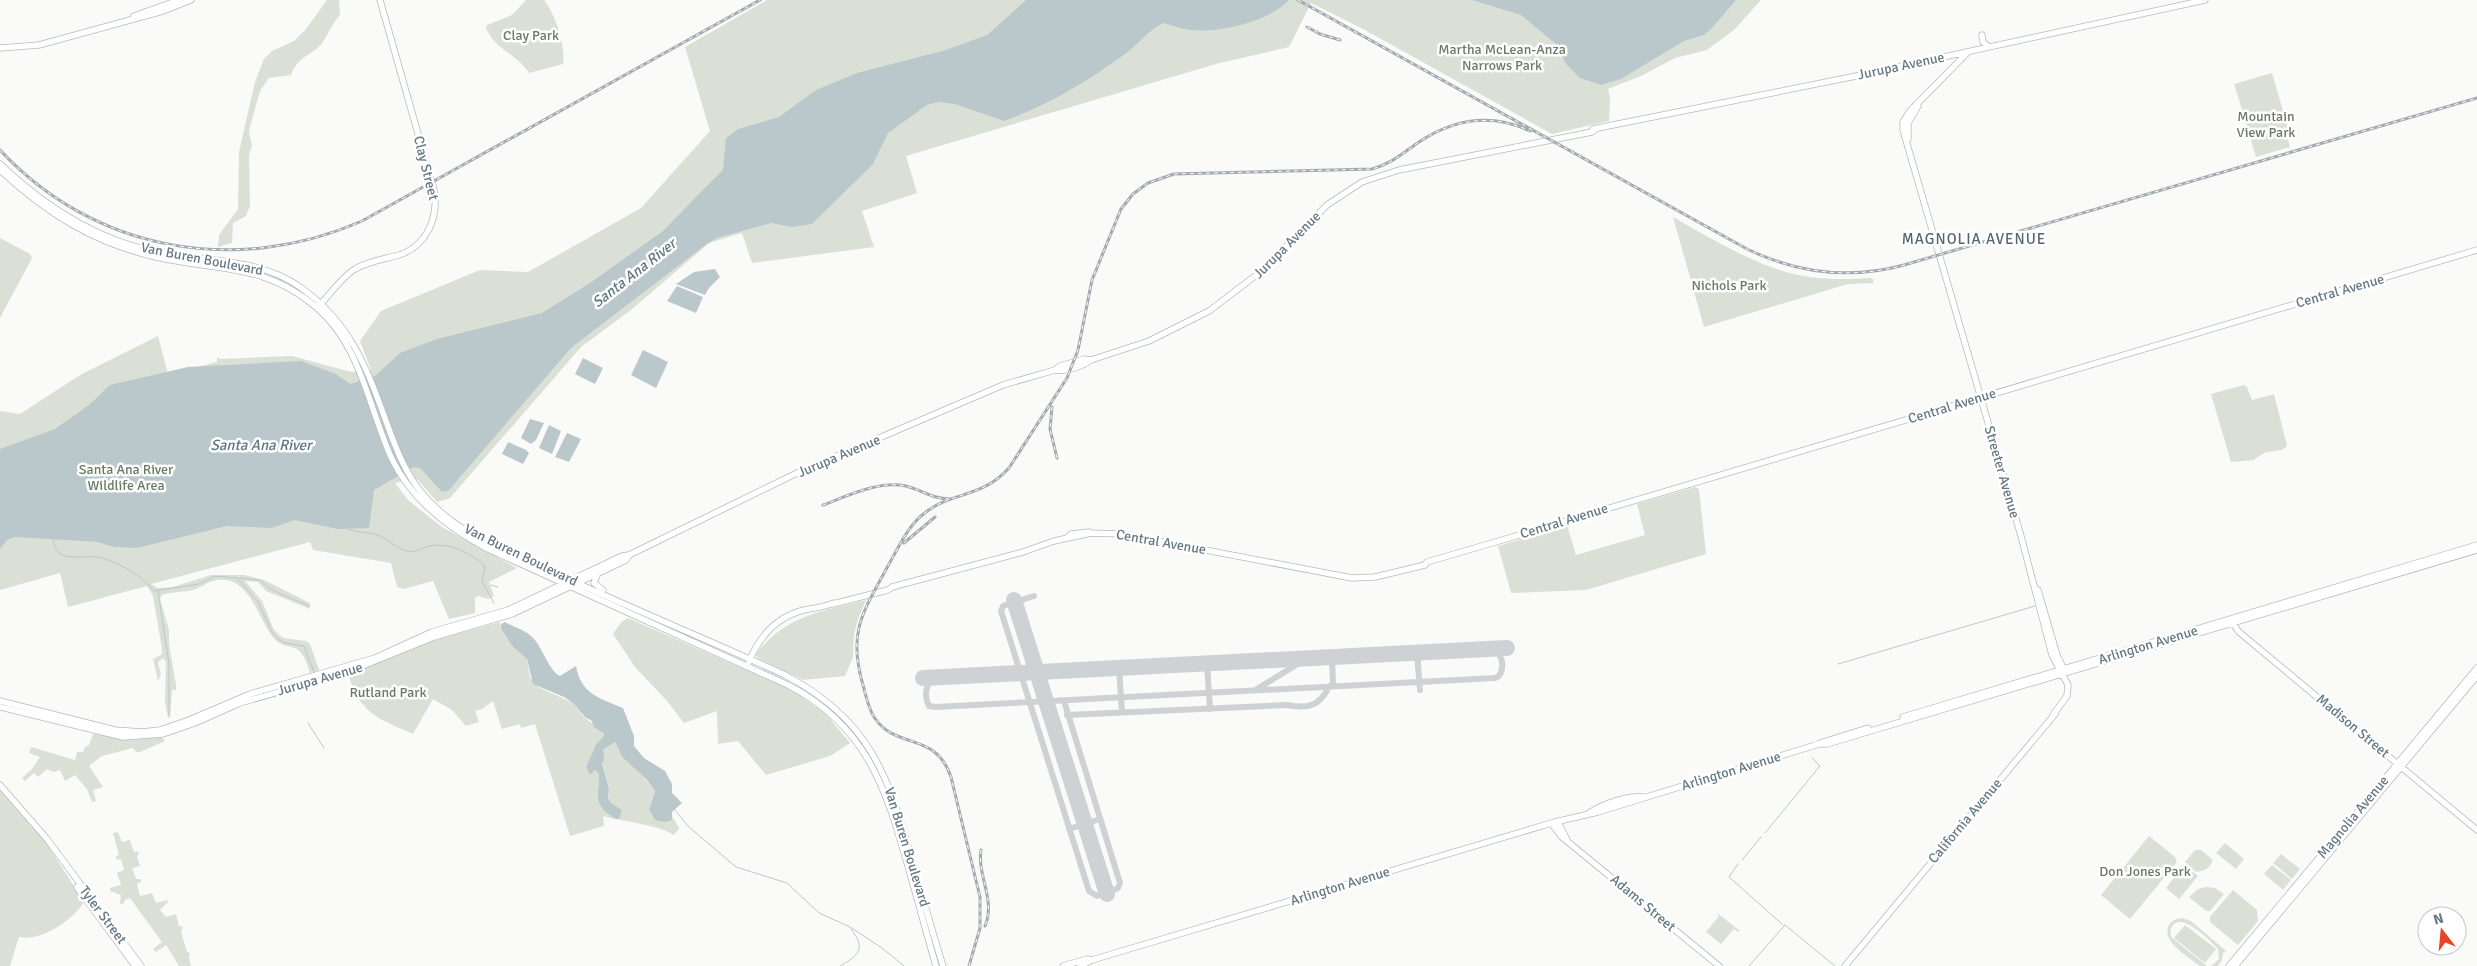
<svg xmlns="http://www.w3.org/2000/svg" width="2477" height="966" viewBox="0 0 2477 966" font-family="Signika,sans-serif">
<rect width="100%" height="100%" fill="#fafaf8"/>
<path fill="#dbe0d7" d="M327,0H339L340,15C332,24 329,32 323,42C313,56 299,54 291,75L269,78L260,91L249,131L252,145L249,155L250,206L246,216L233,223L232,243L218,247L219,235L238,209L239,152L255,82L264,59L272,51L294,41L306,29Z
M526,0H544C555,13 566,47 563,64L529,73C515,52 496,51 486,28L487,25L512,15Z
M767,0H1761L1735,29L1707,50L1675,58L1641,76L1608,89L1610,99L1609,121L1552,134L1363,29L1311,3L1289,47L1216,64L906,156L917,193L862,211L874,247L752,263L742,233L709,243L631,310L581,347L450,498L437,502L418,480H409L395,483L408,500L442,527L517,568L489,582L494,596L489,599L478,596L475,598V613L449,619L433,581L403,589L397,587L391,563L313,550L310,542L151,584L158,588L173,587L211,575H244L264,580L310,603V609L266,591L258,582L245,581L262,601L274,630L283,638L306,641L310,644L319,670L310,673C299,634 288,656 272,636C257,616 248,572 213,581C207,582 202,587 196,589C185,593 173,591 162,595L160,599L169,630V644L176,685V690H172L170,718L168,717L165,702L166,662L163,658L158,662L161,675L158,681L153,659L162,654V649L153,596L147,586L68,607L60,573L0,590V411L20,414L80,375L158,336L168,374L217,362V357L220,359L292,356L351,372L371,370L360,341L381,311L480,270L528,272L641,208L710,131L685,47Z
M2272,73L2288,128L2286,133L2290,147L2256,157L2249,134L2244,132V126L2247,125L2234,84Z
M1673,217C1716,241 1761,270 1810,277C1831,280 1852,279 1872,278L1874,283L1848,284L1704,327Z
M0,238L30,254L32,258L0,318Z
M2244,385L2247,387L2252,400L2274,394L2287,446L2282,450L2266,452L2253,460L2231,462L2211,394Z
M1695,487L1699,489L1706,554L1586,590L1511,593L1498,546L1567,525L1576,555L1645,535L1637,504Z
M866,600L858,619L854,634L853,657L845,676L803,680L757,658L756,654C785,616 822,611 866,600Z
M628,618L792,690L826,714L850,743L830,756L766,775L738,741L718,744L717,711L684,723L667,701L635,667L613,634L621,622Z
M500,622L501,629L513,647L527,659L530,677L538,687L573,703L585,718L600,729L604,736L596,744L586,767L590,774L595,770L599,774C600,790 592,802 608,814C613,817 613,819 619,819L621,810L611,803L608,798L609,787L602,764L603,750L615,742L622,757L640,773L655,791L649,810L655,820H672V816L679,828L674,835C657,824 623,822 603,816L604,826L570,836L535,724L521,728L520,724L502,729L493,701L482,709L475,711L479,722L466,726L452,710L433,699L413,734C380,719 361,715 349,677L351,674L430,641Z
M93,734L132,740L162,737L165,741L140,752H136L133,748L102,756L89,766L103,787L93,790L96,801L92,802L87,789L75,775L65,781L60,770L54,772L47,769L38,777L34,773L25,781L22,778L32,769L40,757L29,753L31,747L75,760L77,752H83L85,747L89,745Z
M0,789L42,836L84,902C73,920 41,942 19,937L10,966H0Z
M118,832L122,842L130,840L134,852L138,851L139,854L137,856L140,866L132,868L136,879H141V882L137,884L140,896L152,893L156,903L167,900L168,902L160,910L166,917L176,914L179,926L183,927L181,932L187,952L190,953L189,958L191,966H179L166,945L156,952L153,949L162,942L130,898L125,900L123,904H120L121,895L110,891V888L121,885L117,873L124,870L121,859L117,860L116,856L119,855L113,833Z
M2149,836L2175,857L2177,862L2130,919L2101,895Z
M2225,843L2244,859L2236,869L2216,853Z
M2195,850H2201L2213,860C2210,868 2205,871 2196,872L2185,862Z
M2281,854L2300,869L2292,879L2273,863Z
M2184,865L2198,876L2179,899L2166,888Z
M2272,865L2291,880L2283,890L2264,874Z
M2206,887L2215,888L2224,894L2210,911H2206L2189,897L2198,889Z
M2233,890L2257,910L2258,921L2238,945L2210,922V917Z
M1716,912L1740,931L1738,932L1734,929L1721,944L1706,932L1719,916Z
M2182,918L2191,921L2226,951L2223,953L2222,960L2218,966H2211L2219,959L2218,949C2211,941 2183,913 2173,925C2170,929 2170,933 2171,937L2207,966H2200C2190,958 2160,941 2169,925C2172,920 2177,919 2182,918Z
M2185,925L2216,949L2205,963L2174,938Z"/>
<path fill="#bbc8cb" d="M1026,0H1289C1269,22 1219,33 1190,30C1181,29 1172,25 1163,23C1148,31 1138,44 1125,54C1087,82 1048,105 1004,121L955,104L938,102L927,105L888,133L873,164L812,224L792,227L771,223L717,238L708,243L571,348L449,490L442,492L421,469L414,467L374,490L369,528L338,529L294,520L272,528L227,526L137,548L114,547L98,542L15,537L7,540L0,549V449L55,429L89,405L110,385L188,367L301,361L336,374L350,384L375,376L400,353L437,339L542,313L590,283L663,231L701,192L723,170L726,138L738,129L779,117L816,90L857,73L946,50L987,35Z
M1472,0H1736L1712,28L1704,35L1684,41L1621,79L1601,85L1580,78L1566,64L1556,44L1521,15Z
M715,269L720,277L709,288L705,295L676,284L694,272Z
M677,286L703,297L696,313L667,301Z
M643,350L668,362L656,388L631,375Z
M583,358L603,368L595,384L575,374Z
M530,419L544,423L536,440L531,444L521,438Z
M549,425L561,431L552,454L539,448Z
M567,433L581,439L569,462L555,457Z
M508,442L526,450L529,453L523,464L502,454Z
M505,622C515,628 525,629 533,638C543,648 549,671 560,676L576,666C581,694 599,698 623,708L634,736V746L644,758L665,771L672,784V793L682,803L672,812V820L665,822L655,820L649,810L655,791L646,779L622,757L615,742L603,750L604,760L602,764L609,788L608,798L611,803L622,810L619,819C613,819 613,817 608,814C592,802 600,790 599,774L595,770L590,775L586,767L596,744L604,736L603,733L594,727L591,720L586,718L573,703L564,697L533,684L527,659L513,647L501,629V624Z"/>
<g fill="none" stroke-linecap="round" stroke-linejoin="round">
<path stroke="#bbc8cb" stroke-width="1" d="M346,528C358,534 369,531 380,536C389,540 397,549 407,551C416,553 421,548 429,546C449,542 471,553 485,566L482,581L494,603
M53,539C57,569 86,551 105,559C124,566 141,575 154,591L199,584L215,576L237,578L258,602L272,632L278,639L285,643L304,646L314,672
M239,578L260,580L270,589L309,606
M491,585L498,587
M158,591L169,664V715
M1838,664L2035,606
M308,723L324,748
M674,809L689,827L736,867L787,883L819,913L850,927L882,948L904,966
M1765,833L1820,766L1812,758
M1742,860L1761,837
M1738,864L1729,877L1783,925
M840,966C858,956 867,949 851,929
M1749,966L1785,925L1835,966"/>
<path stroke="#ced2d4" stroke-width="6" d="M1015,602L1003,606L1001,611L1089,891L1097,896L1102,893L1104,886L1114,890L1118,888L1120,883L1064,701
M1015,602L1034,596
M1417,653L1420,690
M1332,657L1333,686
M1207,664L1210,709
M1119,668L1122,712
M931,678C926,686 924,697 929,706L936,707L1495,678L1499,676C1505,667 1502,656 1495,649
M1257,689L1306,659
M1067,715L1287,705C1306,709 1320,707 1329,686
M1069,829L1100,819"/>
<path stroke="#ced2d4" stroke-width="16" d="M1014,600L1107,894
M923,678L1507,648"/>
<defs>
<path id="major" d="M134,16L179,0
M1982,35L1983,42L1989,47
M0,48L39,45L163,11L191,0
M1968,52L1910,111L1903,122V130L2021,536L2052,655L2068,685L2067,696L2053,715
M1593,129L1861,75L2205,0
M1908,139V123L1918,106
M0,164C45,207 100,242 162,253C207,261 261,259 300,287C350,322 366,366 386,421C395,446 404,471 421,492C457,537 517,555 568,579C640,612 713,642 785,675C869,719 888,774 912,860C922,895 932,931 943,966
M0,170C46,213 94,243 156,257C218,271 264,263 316,307C361,345 368,406 391,457C411,500 448,528 488,549L788,685C865,725 885,785 907,863C917,897 926,932 936,966
M320,305C331,293 342,277 355,269C369,261 385,259 399,255C427,246 439,217 434,190L380,0
M1055,370C1066,372 1083,366 1091,360
M1067,538L1071,534L1089,532L1091,533L1122,534L1352,578L1375,577L1425,565L1427,562L1492,543L2477,250
M598,573L594,583L603,590
M2035,588L2038,590L2057,655L2063,668
M833,604L888,590L892,587L1023,552L1054,541L1091,533
M2232,622L2239,632L2477,830
M749,662C759,637 776,617 804,610C814,608 824,607 834,603
M0,701L115,730L142,732L160,730L189,720L250,694L375,658L432,632L508,610L622,556L629,555L797,473L1003,385L1055,370L1060,366L1084,359L1091,360L1149,341L1209,311L1263,270L1327,205L1362,182L1399,170L1592,132L1596,129
M0,707L123,737L163,734L195,723L240,703L345,673L434,637L512,614L626,560L629,555
M1903,717L2477,545
M1820,743L1868,728
M0,785L47,839L141,966
M1589,813C1603,804 1627,795 1644,797
M1555,822L1554,827L1562,837L1719,966
M1555,822L1559,824L1567,840
M77,887L135,966
M1063,966L1087,959L1092,960L1555,822L1598,812L1819,744H1827L2477,550
M1080,966L1092,960
M1845,966L2055,714
M2229,966L2477,668
M2235,966L2477,676"/>
</defs>
<use href="#major" stroke="#b4bbbe" stroke-width="7"/>
<use href="#major" stroke="#fff" stroke-width="5.5"/>
<defs>
<path id="rail" d="M1298,0L1747,249C1797,273 1849,280 1904,265L2477,98
M1307,27L1320,34L1340,40
M0,150C95,252 236,276 362,221L760,0
M1052,407L1050,429L1057,458
M823,505C847,496 880,480 906,486C922,490 932,499 950,499
M904,543L935,517
M981,850C977,876 996,900 985,926
M969,966L980,928V897L951,777C935,730 896,751 874,717C868,707 866,696 863,685C847,630 864,611 889,564C900,545 908,525 926,512C954,491 982,498 1009,468L1067,378L1078,350L1092,280L1121,209L1133,194L1148,183L1174,174L1372,169C1391,164 1403,153 1419,142C1454,119 1492,113 1530,131"/>
</defs>
<use href="#rail" stroke="#a2abb0" stroke-width="3"/>
<use href="#rail" stroke="#fff" stroke-width="1" stroke-dasharray="4" stroke-linecap="butt"/>
</g>
<g text-anchor="middle" dominant-baseline="central" stroke-width="5" stroke-linejoin="round" paint-order="stroke">
<g font-size="14" fill="#6a7b63" stroke="#fff">
<text x="531" y="35">Clay Park</text>
<text x="1502" y="49">Martha McLean-Anza<tspan x="1502" dy="16">Narrows Park</tspan></text>
<text x="2266" y="116">Mountain<tspan x="2266" dy="16">View Park</tspan></text>
<text x="1729" y="285">Nichols Park</text>
<text x="126" y="469">Santa Ana River<tspan x="126" dy="16">Wildlife Area</tspan></text>
<text x="388" y="692">Rutland Park</text>
<text x="2145" y="871">Don Jones Park</text>
</g>
<g font-size="14" fill="#647984" stroke="#fff">
<text transform="translate(1901 66) rotate(-12)">Jurupa Avenue</text>
<text transform="translate(426 168) rotate(76)">Clay Street</text>
<text transform="translate(1287 245) rotate(-45)">Jurupa Avenue</text>
<text transform="translate(202 259) rotate(11)">Van Buren Boulevard</text>
<text transform="translate(2340 291) rotate(-16)">Central Avenue</text>
<text transform="translate(1952 406) rotate(-17)">Central Avenue</text>
<text transform="translate(839 456) rotate(-23)">Jurupa Avenue</text>
<text transform="translate(2002 472) rotate(74)">Streeter Avenue</text>
<text transform="translate(1564 521) rotate(-17)">Central Avenue</text>
<text transform="translate(1161 542) rotate(10)">Central Avenue</text>
<text transform="translate(521 555) rotate(26)">Van Buren Boulevard</text>
<text transform="translate(2148 645) rotate(-17)">Arlington Avenue</text>
<text transform="translate(320 679) rotate(-16)">Jurupa Avenue</text>
<text transform="translate(2353 726) rotate(40)">Madison Street</text>
<text transform="translate(1731 771) rotate(-17)">Arlington Avenue</text>
<text transform="translate(2353 817) rotate(-50)">Magnolia Avenue</text>
<text transform="translate(1965 821) rotate(-50)">California Avenue</text>
<text transform="translate(907 847) rotate(73)">Van Buren Boulevard</text>
<text transform="translate(1340 886) rotate(-17)">Arlington Avenue</text>
<text transform="translate(1643 903) rotate(40)">Adams Street</text>
<text transform="translate(103 915) rotate(53)">Tyler Street</text>
</g>
<g font-size="15" letter-spacing="1" fill="#56666f" stroke="#fff">
<text x="1974" y="239">MAGNOLIA AVENUE</text>
</g>
<g font-size="15" font-style="italic" fill="#5f787d" stroke="#fff">
<text transform="translate(634 273) rotate(-38)">Santa Ana River</text>
<text x="261" y="445">Santa Ana River</text>
</g>
</g>
<g transform="translate(2442 931) rotate(344)"><circle r="24" fill="#ffffff" stroke="#c1c9ce"/>
<path d="M0-4L9 19L0 12L-9 19Z" fill="#ea4328"/>
<text y="-8" font-size="14" font-weight="bold" text-anchor="middle" fill="#647984">N</text>
</g>
</svg>
